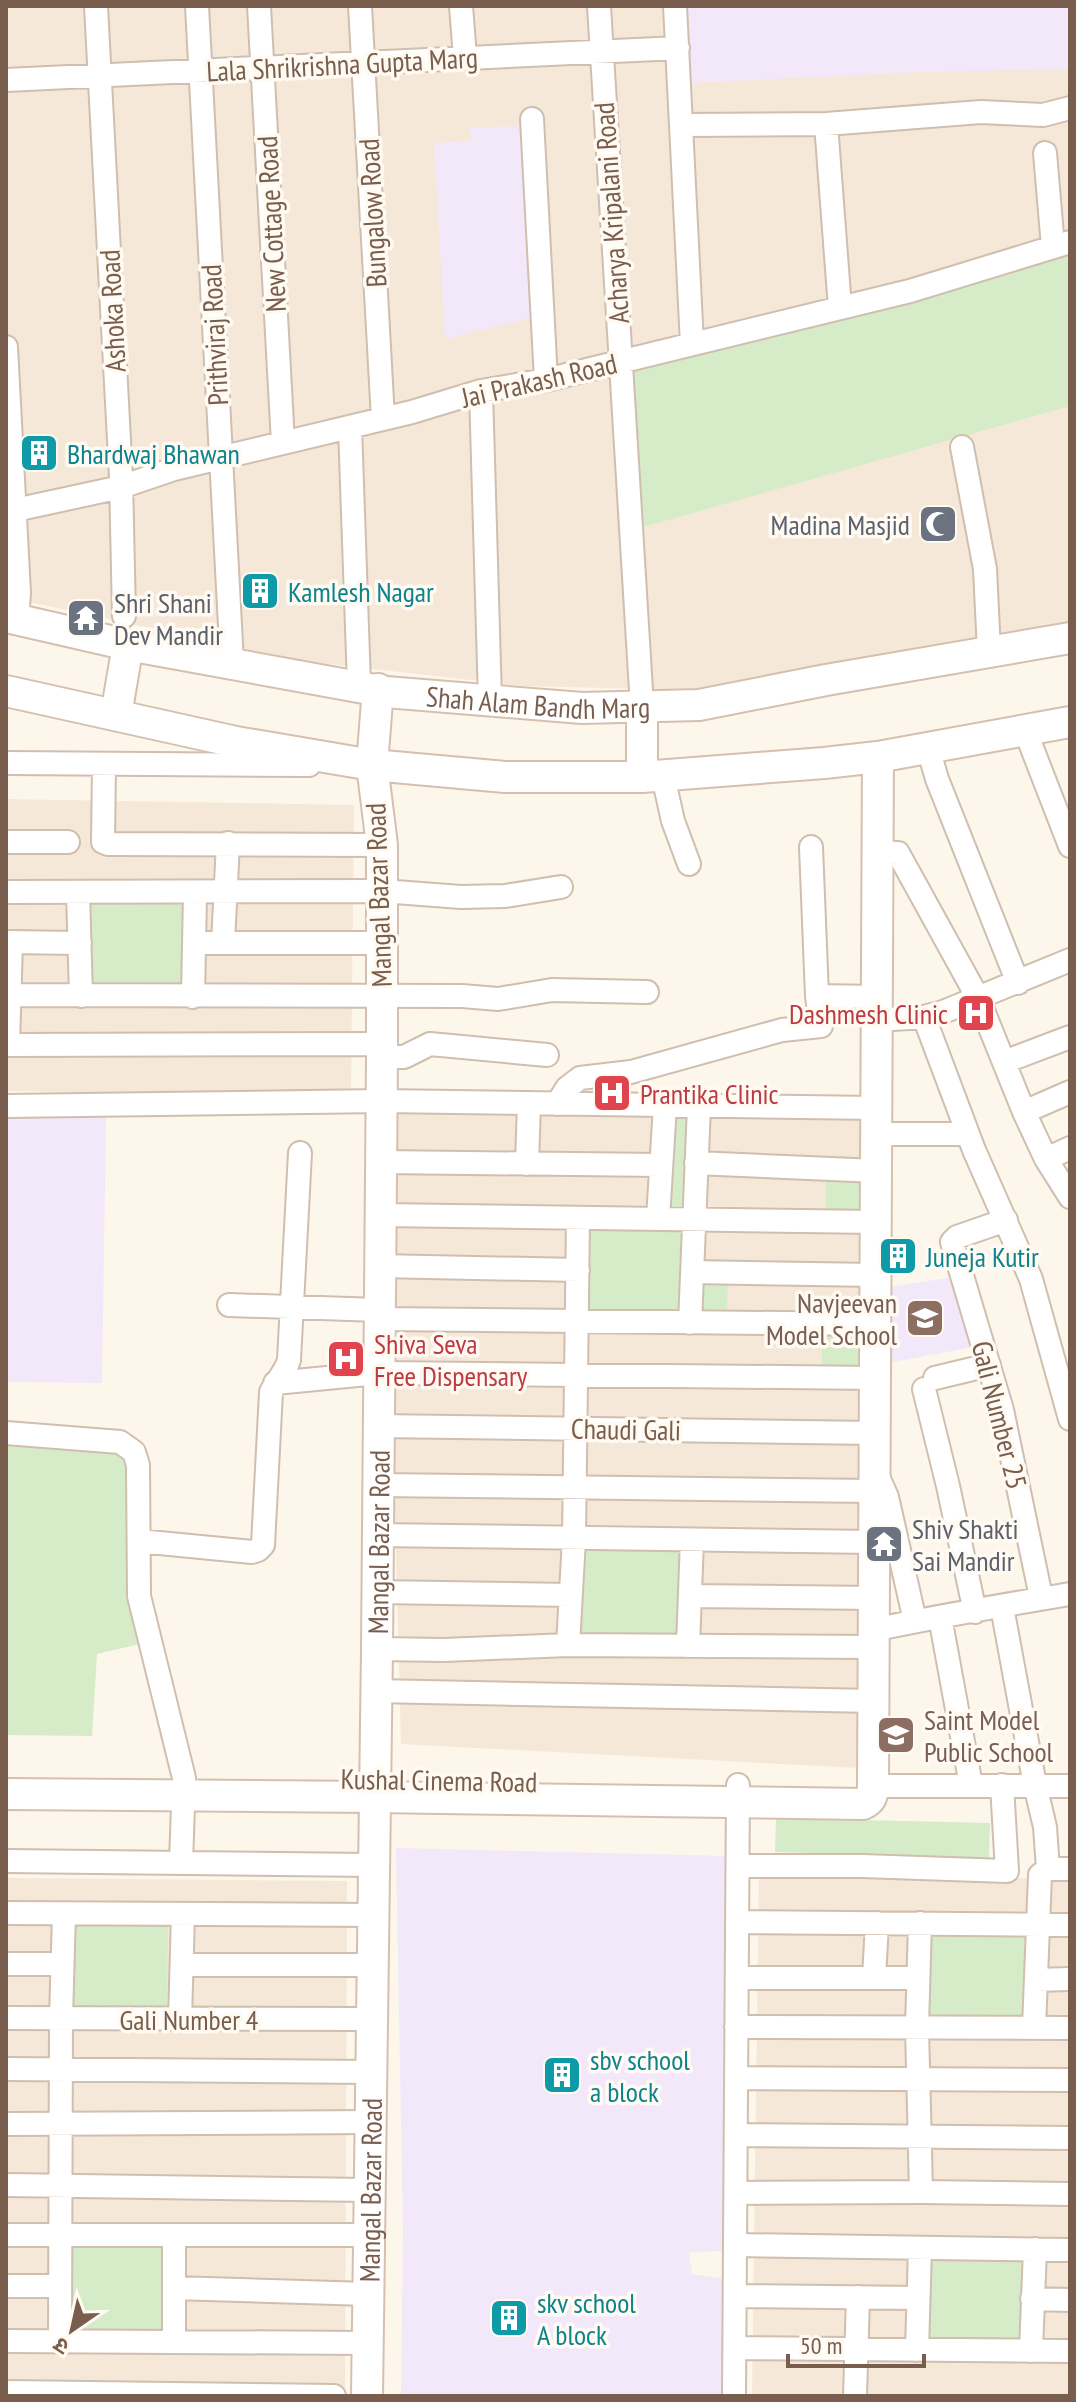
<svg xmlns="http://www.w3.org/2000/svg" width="1076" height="2402" viewBox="0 0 1076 2402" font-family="'PT Sans Narrow','Noto Sans Devanagari',sans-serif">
<rect width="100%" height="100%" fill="#fdf6eb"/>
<path fill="#f5e8d9" d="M6,6H1070V622L687,690L524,686L303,661L6,597Z
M6,799L354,805L351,1097L6,1091Z
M393,1108L868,1115L871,1428L394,1416Z
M860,1437V1768L401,1744L393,1439Z
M759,1873L1070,1879V2396H752Z
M6,1878L347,1881L345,2396H6Z"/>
<path fill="#f3e7fa" d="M685,6H1070V69L922,72L691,83Z
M520,126L530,318L445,339L434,143L471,141L470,128Z
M6,1117L106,1118L102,1383L6,1382Z
M960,1276L973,1347L883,1364V1288Z
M396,1848L725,1856V2251L689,2252L692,2274L725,2279L723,2396H401L403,2232Z"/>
<path fill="#d6ebc8" d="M1070,252V406L643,527L633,369L849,317Z
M85,900L183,901L182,986L84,985Z
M670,1117L693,1118L688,1213H664Z
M826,1176L863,1177V1214L826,1213Z
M587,1227L685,1228V1313H587Z
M698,1279L728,1280L727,1314H697Z
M822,1328L869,1329V1374L822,1373Z
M6,1442L134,1452L144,1643L97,1654L92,1736L6,1735Z
M581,1549L679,1550L678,1635L580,1634Z
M776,1818L990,1823L989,1858L775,1852Z
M70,1922L168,1923L167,2008L70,2007Z
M930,1930L1028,1931L1027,2016L929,2015Z
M68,2245L165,2246V2331L67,2330Z
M930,2256H1028L1027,2342L930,2341Z"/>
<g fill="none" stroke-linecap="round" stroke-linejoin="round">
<defs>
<path id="street" d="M96,6L121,478L124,616
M197,6L232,663
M259,6L283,443
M360,6L383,419
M461,6L465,57
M599,6L642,707
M675,6L692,344
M6,80L678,48
M532,119L546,380
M826,124L840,308
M681,125L826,124L981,112L1043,115L1070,108
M1045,153L1053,247
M6,347L19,593L17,620
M481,391L490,700
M350,427L359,685
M962,447L985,569L989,652
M6,512L121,487L174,469L412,412L481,391L546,380L910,291L1070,242
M1025,730L1070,846
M928,748L937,779L1018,983
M6,763L309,765
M104,764L103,842L108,844L382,845
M663,776L673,821L689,864
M6,842H68
M877,852L898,853L978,998L1024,1112L1046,1159L1070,1197
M6,892L382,891L461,897L505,896L561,887
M78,892L81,996
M6,942L80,943
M194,943H382
M223,943L228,843
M6,995L462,996L498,999L552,990L647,992
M817,996L877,997
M193,997L195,893
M924,1017L974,1150L1031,1279L1070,1419
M877,1020L924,1017L943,1012L1070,960
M6,1045L382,1044
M8,1045L11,942
M382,1057H404L430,1044L547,1055
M1004,1062L1070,1037
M557,1104L567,1088L580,1078L631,1072L782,1030L821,1026L817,996L811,847
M6,1106L381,1101L877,1108
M1024,1112L1070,1092
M876,1134H968
M1046,1159L1070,1148
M380,1162L661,1165
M696,1163L877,1171
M527,1164L529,1103
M380,1215L876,1222
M658,1219L665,1105
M1006,1220L957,1237L952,1242L1002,1410L1041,1597
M379,1266L578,1270
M692,1272L876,1275
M229,1305L379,1310
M379,1319L875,1324
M690,1323L699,1106
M935,1378L989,1365
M275,1383L378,1373L875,1378
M924,1389L948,1486L975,1612
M378,1426L875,1433
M6,1433L120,1442L134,1452L138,1465L139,1596L184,1778L181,1863
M879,1479L887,1497L915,1621
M377,1485L874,1491
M377,1535L874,1542
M139,1541L252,1552L258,1550L263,1545L271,1392C277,1380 285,1373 289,1360L300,1153
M376,1592L570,1595
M690,1596L874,1598
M1002,1607L1035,1785L1045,1827L1048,1869L1040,1875L1034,2028
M940,1617L971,1785
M873,1630C938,1616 1004,1605 1070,1594
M568,1645L574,1539L578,1218
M688,1646L692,1540
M377,1649L444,1650L568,1645L873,1647
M375,1691L873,1701
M873,1786H1070
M6,1861L373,1865
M739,1866H862L1007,1871L1002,1785
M1048,1869H1070
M6,1913L373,1915
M737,1922L1070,1925
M920,1923L917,2027L921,2192
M6,1964H62
M182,1965H372
M737,1978H918
M874,1978L877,1923
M1036,1980L1070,1979
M6,2018L372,2019
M180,2019L183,1915
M736,2027L1070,2028
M6,2069L371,2072
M736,2078L1070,2080
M6,2124L371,2122
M736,2135L1070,2138
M6,2185L370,2190
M736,2193L921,2192L1070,2194
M6,2235H370
M737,2245L1070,2250
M6,2286H60
M174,2288L367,2294
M735,2296L918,2298
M1032,2299L1070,2300
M6,2341L368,2343
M174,2341V2236
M60,2342L61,2018L64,1914
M735,2348L1070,2351
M917,2350L920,2248
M1031,2351L1035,2249
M6,2392L334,2396
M734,2396L738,1785
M855,2396L858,2297"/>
<g id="secondary">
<path id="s1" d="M6,617L128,645L386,692L582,708L699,705L826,680L1070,638"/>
<path d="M6,691L236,742L372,765L505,777H642L824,763L878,757L1070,722"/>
<path d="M642,707V777"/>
<path d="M116,715L128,645"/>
<path d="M6,1794L374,1797L863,1804C872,1800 872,1796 873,1786L878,757"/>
<path id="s2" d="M367,2396L377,1649L382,1057V845L372,765L378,689"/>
</g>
</defs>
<use href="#street" stroke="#d0beaf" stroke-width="26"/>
<use href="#secondary" stroke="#d5c0af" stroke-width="34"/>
<use href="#street" stroke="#fff" stroke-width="22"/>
<use href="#secondary" stroke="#fff" stroke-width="30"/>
</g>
<defs>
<symbol id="building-square" viewBox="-11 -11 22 22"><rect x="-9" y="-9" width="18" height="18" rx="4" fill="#0f9aa8" stroke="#fffaf2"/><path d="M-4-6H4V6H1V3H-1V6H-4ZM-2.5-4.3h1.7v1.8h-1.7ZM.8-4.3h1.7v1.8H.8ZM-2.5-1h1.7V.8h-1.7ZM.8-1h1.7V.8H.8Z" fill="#fff"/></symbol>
<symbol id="mosque-square" viewBox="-11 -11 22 22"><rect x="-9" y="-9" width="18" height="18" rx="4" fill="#6b7280" stroke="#fffaf2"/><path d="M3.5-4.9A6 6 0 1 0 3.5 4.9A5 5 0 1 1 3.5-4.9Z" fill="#fff"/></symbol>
<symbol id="temple-square" viewBox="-11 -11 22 22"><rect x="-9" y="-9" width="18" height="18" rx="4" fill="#6b7280" stroke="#fffaf2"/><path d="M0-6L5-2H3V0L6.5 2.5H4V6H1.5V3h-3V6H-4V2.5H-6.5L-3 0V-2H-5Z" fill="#fff"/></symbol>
<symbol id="hospital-square" viewBox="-11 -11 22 22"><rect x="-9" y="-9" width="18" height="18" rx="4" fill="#e0444e" stroke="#fffaf2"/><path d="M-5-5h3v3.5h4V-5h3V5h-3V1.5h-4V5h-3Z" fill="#fff"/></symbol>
<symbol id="school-square" viewBox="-11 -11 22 22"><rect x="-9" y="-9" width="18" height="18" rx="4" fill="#8d6e63" stroke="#fffaf2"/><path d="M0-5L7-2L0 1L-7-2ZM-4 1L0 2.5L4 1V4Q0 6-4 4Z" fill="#fff"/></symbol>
</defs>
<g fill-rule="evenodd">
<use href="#building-square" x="17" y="431" width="44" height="44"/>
<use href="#mosque-square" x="916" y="502" width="44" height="44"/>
<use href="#building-square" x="238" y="569" width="44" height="44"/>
<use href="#temple-square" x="64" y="596" width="44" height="44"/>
<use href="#hospital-square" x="954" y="991" width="44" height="44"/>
<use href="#hospital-square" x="590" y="1071" width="44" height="44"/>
<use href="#building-square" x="876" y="1234" width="44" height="44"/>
<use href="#school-square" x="903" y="1296" width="44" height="44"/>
<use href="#hospital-square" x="324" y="1337" width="44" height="44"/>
<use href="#temple-square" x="862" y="1522" width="44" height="44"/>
<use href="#school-square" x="874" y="1713" width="44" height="44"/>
<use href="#building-square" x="540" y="2053" width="44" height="44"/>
<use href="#building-square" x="487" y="2296" width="44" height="44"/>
</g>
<g text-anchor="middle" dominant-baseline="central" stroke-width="7" stroke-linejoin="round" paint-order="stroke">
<g font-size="28" fill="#795d4d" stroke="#fffaf2">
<text transform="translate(342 64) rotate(-3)">Lala Shrikrishna Gupta Marg</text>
<text transform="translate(372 213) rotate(-93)">Bungalow Road</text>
<text transform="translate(611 213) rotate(-94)">Acharya Kripalani Road</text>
<text transform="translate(271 224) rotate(-93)">New Cottage Road</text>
<text transform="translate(112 311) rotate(-93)">Ashoka Road</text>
<text transform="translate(214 335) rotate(-93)">Prithviraj Road</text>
<text transform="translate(539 380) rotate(-13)">Jai Prakash Road</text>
<text stroke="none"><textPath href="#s1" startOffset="540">Shah Alam Bandh Marg</textPath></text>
<text transform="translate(378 895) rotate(-92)">Mangal Bazar Road</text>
<text transform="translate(1000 1415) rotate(76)">Gali Number 25</text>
<text transform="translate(626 1429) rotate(1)">Chaudi Gali</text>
<text stroke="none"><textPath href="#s2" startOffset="854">Mangal Bazar Road</textPath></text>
<text transform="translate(439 1780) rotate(1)">Kushal Cinema Road</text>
<text x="189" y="2019">Gali Number 4</text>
<text stroke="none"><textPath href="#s2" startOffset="206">Mangal Bazar Road</textPath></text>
</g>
<g font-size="28" fill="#0d838f" stroke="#fffaf2" text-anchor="start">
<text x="67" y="453">Bhardwaj Bhawan</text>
<text x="288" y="591">Kamlesh Nagar</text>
<text x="926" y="1256">Juneja Kutir</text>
<text x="590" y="2059">sbv school<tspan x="590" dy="32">a block</tspan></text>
<text x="537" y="2302">skv school<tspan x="537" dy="32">A block</tspan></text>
</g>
<g font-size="28" fill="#5b616d" stroke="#fffaf2" text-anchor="start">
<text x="910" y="524" text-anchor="end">Madina Masjid</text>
<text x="114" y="602">Shri Shani<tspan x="114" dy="32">Dev Mandir</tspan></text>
<text x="912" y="1528">Shiv Shakti<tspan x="912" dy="32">Sai Mandir</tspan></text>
</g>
<g font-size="28" fill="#be3a42" stroke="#fffaf2" text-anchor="start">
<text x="948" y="1013" text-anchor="end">Dashmesh Clinic</text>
<text x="640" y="1093">Prantika Clinic</text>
<text x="374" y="1343">Shiva Seva<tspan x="374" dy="32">Free Dispensary</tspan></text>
</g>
<g font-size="28" fill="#785e54" stroke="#fffaf2" text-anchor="end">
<text x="897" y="1302">Navjeevan<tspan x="897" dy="32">Model School</tspan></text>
<text x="924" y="1719" text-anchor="start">Saint Model<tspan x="924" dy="32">Public School</tspan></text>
</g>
</g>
<rect width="1076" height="2402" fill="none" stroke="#795d4d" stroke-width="16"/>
<g transform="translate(72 2330) rotate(214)" stroke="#fffaf2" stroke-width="6" paint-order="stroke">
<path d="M0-6L14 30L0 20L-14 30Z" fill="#795d4d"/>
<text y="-12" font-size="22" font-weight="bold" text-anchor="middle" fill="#795d4d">उ</text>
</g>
<path d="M788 2354v12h136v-12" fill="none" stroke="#795d4d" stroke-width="4"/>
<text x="800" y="2354" font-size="24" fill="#795d4d" stroke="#fffaf2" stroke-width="6" paint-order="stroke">50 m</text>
</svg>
